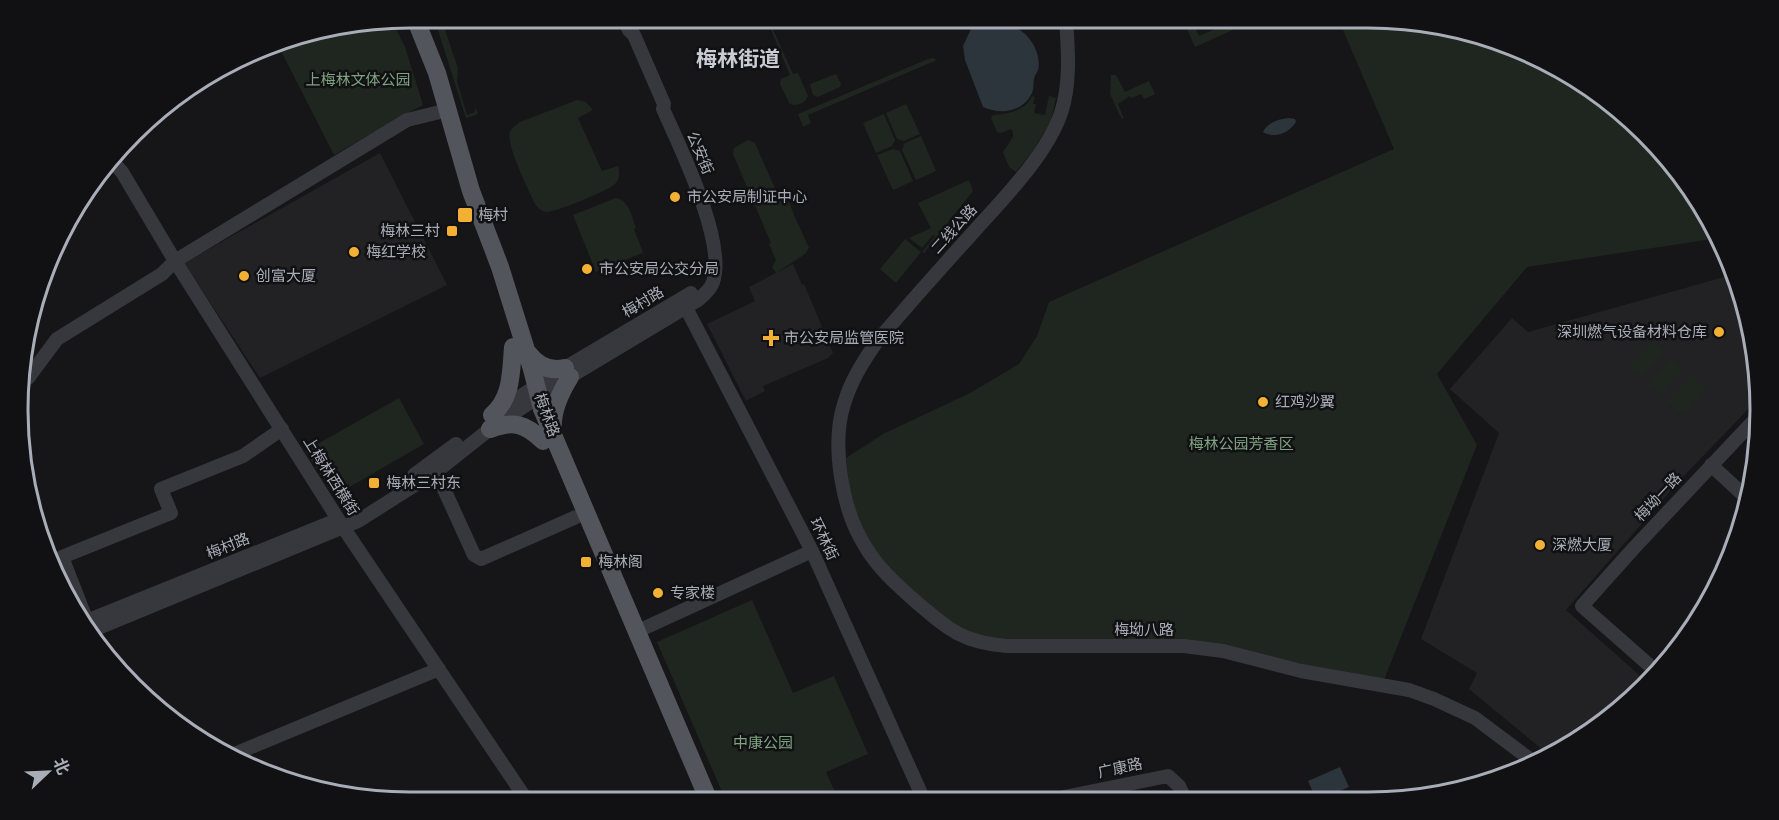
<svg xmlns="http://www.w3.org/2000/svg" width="1779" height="820" viewBox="0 0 1779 820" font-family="'Nunito Sans','Noto Sans SC',sans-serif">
<rect width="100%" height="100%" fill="#161618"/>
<path fill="#222225" d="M380,153L447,285L260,378L184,263Z
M793,264L802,285L804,284L833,353L828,358L763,386L765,391L746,401L707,324L755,301L749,287Z
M1735,274L1753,333L1760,397L1680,480L1566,610L1647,682L1608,721L1549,755L1469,689L1477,673L1421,639L1499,433L1450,389L1512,318L1528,332Z"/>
<path fill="#1e261f" d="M766,18H768L793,74L798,73L808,96C805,104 795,107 789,103L780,84L781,79L790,75Z
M1182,18H1190L1199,36L1240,18H1259L1195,47Z
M1352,18H1369L1519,48L1586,84L1646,133L1695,192L1719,238L1527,267L1437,374L1477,445L1382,685L1223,651L1042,646L964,637L902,590L853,521L846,458L883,434L972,392L1019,364L1037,336L1049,302L1394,149L1343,30Z
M392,21L405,47L423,105L398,118L334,155L277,43L284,39Z
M443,24L458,68L457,81L467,115L475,112V107L478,114L466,118L437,27Z
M933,58L937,60L808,115L811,123L803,127L798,114L928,59Z
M836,74L841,84L840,87L818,97L813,95L810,84Z
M1111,75H1116L1125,92L1149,81L1155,94L1144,99L1141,94L1131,98L1130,96L1118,104L1124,119L1121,118L1110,94Z
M1032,96L1035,97L1033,104H1036L1034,113L1045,115L1049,96L1056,98L1051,121L1032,152L1016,172L1009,167L1003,152L1013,137V132L1011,129L1001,133L997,132L991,118L993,115C1007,114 1026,111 1032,96Z
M577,100L586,102L593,110L578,118L602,171L618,166C620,172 620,178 615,184C610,190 554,213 546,212C541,211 538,208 535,204C529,191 505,143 510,132C512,127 516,125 520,122Z
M906,104L920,134L904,141L897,139L886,113Z
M884,114L895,140L892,146L876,153L863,123Z
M921,136L936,171L916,180L902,150L905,143Z
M748,140L755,143L781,202L788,199L794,215L809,248L805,254L776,273L772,267L776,260L769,244L771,243L733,154L734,148Z
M893,149L900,151L913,181L893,190L877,155Z
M969,180L973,191L924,253L922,252L935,236L933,235L922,248L909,238L931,228L918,203Z
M616,198C629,200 632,217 636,228L634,229L644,255L642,253L596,272L573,215Z
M905,239L921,252L896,283L880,269Z
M1652,341L1665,352L1642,377L1630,367Z
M1671,358L1683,369L1661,395L1649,384Z
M1692,374L1707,388L1682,416L1666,402Z
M399,398L424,444L334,496L305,451Z
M752,600L793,693L834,676L868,754L826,772L839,801H726L657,642Z"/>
<path fill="#2c353c" d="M973,25C986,24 1002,23 1015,28C1030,33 1042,55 1038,70C1037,73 1034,76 1034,79C1033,84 1034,88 1032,93C1023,112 1001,115 983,107L965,60L963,46Z
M1289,118L1295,119L1296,122C1289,133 1275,139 1263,132C1268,122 1279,119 1289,118Z
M1340,767L1349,787L1321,799H1316L1308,781Z"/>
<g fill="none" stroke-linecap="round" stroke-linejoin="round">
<path stroke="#2c353c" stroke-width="3" d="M953,18L957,24"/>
<path stroke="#37383d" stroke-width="14" d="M1066,18C1068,49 1071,83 1061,113C1046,157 999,203 969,237C938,271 908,305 878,340C864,360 851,380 844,404C831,445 842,510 865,546C877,567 896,584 914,600C948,629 961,642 1006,646H1184L1223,651L1301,671L1409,690L1434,699L1475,718L1535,763
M113,162L122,172L175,261L343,527L528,802
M682,300L812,551L924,800
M25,379L28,378L57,339L162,274L175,261L407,120L440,112
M497,412L551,376L691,293
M433,465L474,555L481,559L576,517
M1711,465L1749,500
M414,475L456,444
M87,621L62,557L171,513L161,489L243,456L282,429
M84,622L332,522
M91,631L358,521L437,471L490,429L553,387L698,300C704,295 711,289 713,282C727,243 680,147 663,109L664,104L634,35L629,30L625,22L620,18
M638,631L812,551
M1657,672L1582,606L1633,549L1761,413
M232,755L439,669
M1049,800L1168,776L1179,786L1185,799"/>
<path stroke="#53555c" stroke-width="18" d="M415,18L437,73L471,191L500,267L532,369L542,409L709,801
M528,353C537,365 549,372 565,368
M492,415C512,398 511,372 513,347
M490,429C513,420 526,424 543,441
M553,432C551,413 560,393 570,377"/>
</g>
<g fill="#f2b134" stroke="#111113" stroke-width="2">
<circle cx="675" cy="197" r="6"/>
<rect x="457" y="207" width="16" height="16" rx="3"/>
<rect x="446" y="225" width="12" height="12" rx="3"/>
<circle cx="354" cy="252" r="6"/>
<circle cx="587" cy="269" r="6"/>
<circle cx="244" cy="276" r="6"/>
<circle cx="1719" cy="332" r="6"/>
<path d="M768 329h6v6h6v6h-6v6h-6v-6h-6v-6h6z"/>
<circle cx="1263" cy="402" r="6"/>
<rect x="368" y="477" width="12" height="12" rx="3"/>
<circle cx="1540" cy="545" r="6"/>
<rect x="580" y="556" width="12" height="12" rx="3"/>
<circle cx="658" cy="593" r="6"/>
</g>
<g text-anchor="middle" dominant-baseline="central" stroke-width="5" stroke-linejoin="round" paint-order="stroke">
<g font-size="15" fill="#7fa381" stroke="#111113">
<text x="358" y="80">上梅林文体公园</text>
<text x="1241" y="444">梅林公园芳香区</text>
<text x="763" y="743">中康公园</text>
</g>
<g font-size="15" fill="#a8adb8" stroke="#111113">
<text transform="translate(700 153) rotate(67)">公安街</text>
<text transform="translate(954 229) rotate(-48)">二线公路</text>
<text transform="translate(643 302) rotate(-31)">梅村路</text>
<text transform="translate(547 415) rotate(70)">梅林路</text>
<text transform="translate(331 476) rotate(58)">上梅林西横街</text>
<text transform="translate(1658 497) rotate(-47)">梅坳一路</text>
<text transform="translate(824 539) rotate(64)">环林街</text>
<text transform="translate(228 546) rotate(-22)">梅村路</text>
<text x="1144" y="630">梅坳八路</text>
<text transform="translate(1120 768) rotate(-12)">广康路</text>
</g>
<g font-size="15" fill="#a8adb8" stroke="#111113" text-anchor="start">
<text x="687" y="197">市公安局制证中心</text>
<text x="478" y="215">梅村</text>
<text x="440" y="231" text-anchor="end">梅林三村</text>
<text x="366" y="252">梅红学校</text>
<text x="599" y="269">市公安局公交分局</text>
<text x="256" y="276">创富大厦</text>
<text x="1707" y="332" text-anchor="end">深圳燃气设备材料仓库</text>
<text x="784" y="338">市公安局监管医院</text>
<text x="1275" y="402">红鸡沙翼</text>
<text x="386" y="483">梅林三村东</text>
<text x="1552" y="545">深燃大厦</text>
<text x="598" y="562">梅林阁</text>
<text x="670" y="593">专家楼</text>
</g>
<g font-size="21" font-weight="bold" fill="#c9ccd4" stroke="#111113">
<text x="738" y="59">梅林街道</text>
</g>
</g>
<path d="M0 0H1779V820H0ZM410 28H1368A382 382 0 0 1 1750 410V410A382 382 0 0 1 1368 792H410A382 382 0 0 1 28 410V410A382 382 0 0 1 410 28Z" fill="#111113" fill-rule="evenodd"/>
<path fill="none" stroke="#a8adb8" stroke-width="3" d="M410 28H1368A382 382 0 0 1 1750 410V410A382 382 0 0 1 1368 792H410A382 382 0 0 1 28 410V410A382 382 0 0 1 410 28Z"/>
<g transform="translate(48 772) rotate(67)" stroke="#111113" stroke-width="4.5" paint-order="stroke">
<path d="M0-4.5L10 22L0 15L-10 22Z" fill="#a8adb8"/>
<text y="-9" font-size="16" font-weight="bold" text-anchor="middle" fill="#a8adb8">北</text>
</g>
</svg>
